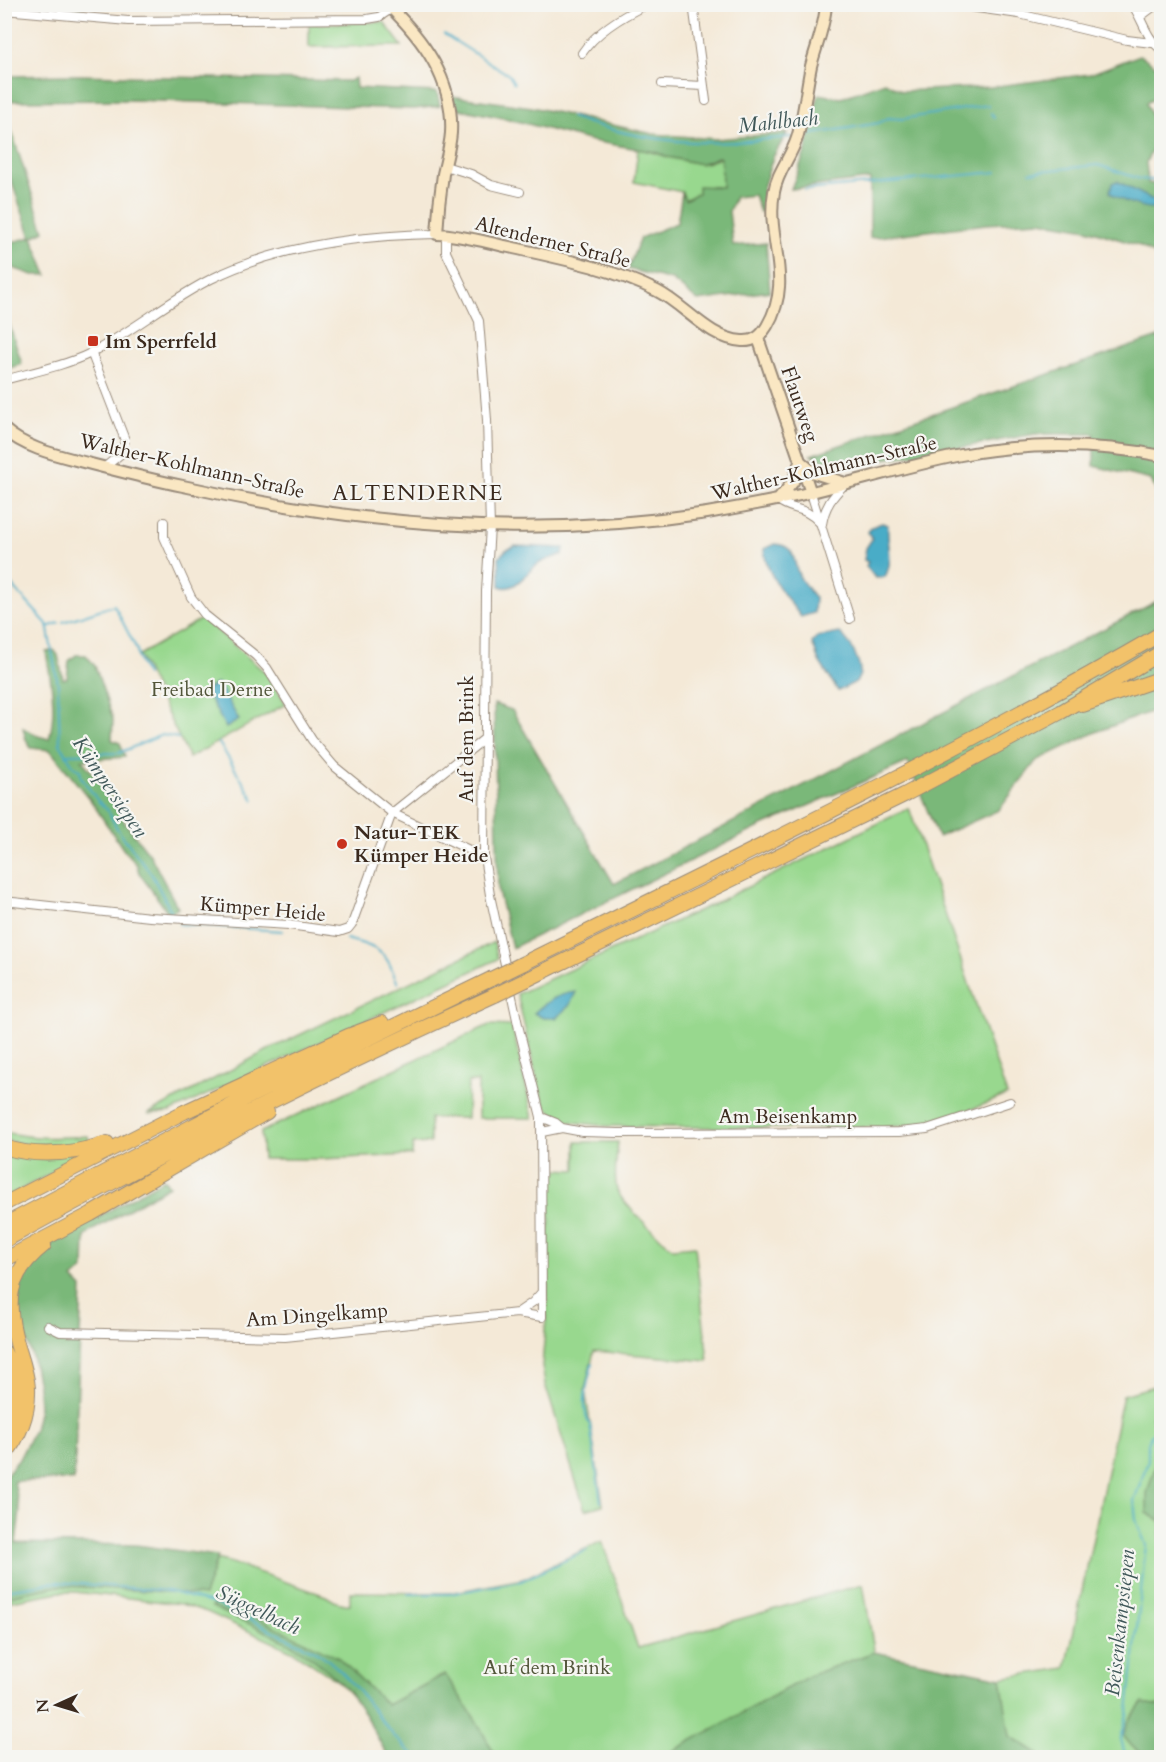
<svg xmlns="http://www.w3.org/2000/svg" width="1166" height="1762" viewBox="0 0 1166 1762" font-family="Cardo,serif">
<rect width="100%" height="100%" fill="#f6f6f2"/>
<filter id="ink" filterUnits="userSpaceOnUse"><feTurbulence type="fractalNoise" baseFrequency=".0167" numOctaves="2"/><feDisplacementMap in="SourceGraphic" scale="12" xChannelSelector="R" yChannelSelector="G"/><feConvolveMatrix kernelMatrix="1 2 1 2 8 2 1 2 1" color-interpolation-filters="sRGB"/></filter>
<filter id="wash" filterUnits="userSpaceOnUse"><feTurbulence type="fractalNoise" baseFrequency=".008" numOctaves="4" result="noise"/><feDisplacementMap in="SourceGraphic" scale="24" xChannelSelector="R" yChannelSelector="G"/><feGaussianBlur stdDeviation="1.35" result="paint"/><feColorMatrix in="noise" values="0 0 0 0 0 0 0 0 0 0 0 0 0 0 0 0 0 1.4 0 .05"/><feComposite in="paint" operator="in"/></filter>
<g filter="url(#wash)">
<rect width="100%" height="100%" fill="#f4e9d7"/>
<path fill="#98d88e" stroke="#6a8156" stroke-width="1.5" d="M384,22L402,46L309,47V24Z
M638,149C661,153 681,163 704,163C711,163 715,158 722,158V188L698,193L685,200L682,192L634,182Z
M203,618L268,675L286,704L189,758L139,655Z
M909,808L1007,1095L975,1108L922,1124L886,1127L745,1128L606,1126L563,1121L546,1107L539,1089L517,994L711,905Z
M494,942L498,959L170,1112L148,1114L268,1050Z
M489,1025L512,1026L533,1118H478V1082H468L467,1118H430V1143L413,1144L412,1155L320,1159H263L261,1132Z
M4,1132C33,1139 59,1138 88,1136L90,1144C60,1147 34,1148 5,1140Z
M576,1142H618C617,1156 613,1175 617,1190C621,1202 661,1240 673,1248L695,1246L708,1361L594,1351L585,1390L603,1505L585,1510L545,1384L542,1366L547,1308L551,1169L576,1170Z
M5,1150L89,1153L5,1198Z
M1161,1384V1757H395L364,1709L338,1681L294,1652L207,1612L181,1604L75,1592H59L5,1602V1566L47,1545H106L149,1549L196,1554L232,1563L326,1596L336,1602L350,1605V1592L449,1593L523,1579L602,1541L638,1648L863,1584L877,1668L1000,1678L1066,1668L1123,1395Z"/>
<path fill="#7ab879" stroke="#5a714c" stroke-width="1.5" d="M4,5H82L80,14L5,6Z
M1140,55L1161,69V95L1146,103L1160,136L1146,162L1148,183L1161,185V259L1140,246L1087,229L1040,221L986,224L870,238V179L791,189L807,147L813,116L819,94L841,98L885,82L902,91L991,87L1090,74Z
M77,75L350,81L355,78L356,88L437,92L440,106L414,109L128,100L5,101V76Z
M450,96L532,107L653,134L716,139L787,133L773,157L763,188L764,211L760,212L754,195L735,197L729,211L733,246L766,243L770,291L698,301L672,280L628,269L640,238L677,223L682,193L685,200L698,193V186L722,187L721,158L718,157L701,164L667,157L655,152L592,141L513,120L455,108Z
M4,108L44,231L32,237L47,275H33L10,267L5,269V244L31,237L5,163Z
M4,308L22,364L5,370H4Z
M1161,336V502L1151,480L1094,466V434H1035L936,452L836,465L811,455Z
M1161,599V708L1096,732L1036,761L999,810L938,837L908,762L762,826L512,948L498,891L494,704L512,710L614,884Z
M54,650L58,655L63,679L67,678L69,661L76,655H86L95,666L113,719L112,740L120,743L125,757L82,760L115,802L125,823L150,855L178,908L169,914L139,873L137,865L123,849L91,801L50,750L31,748L26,740L23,728L38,736L49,739C57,710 51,681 46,652Z
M164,1179L169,1186L93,1230L85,1237L84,1269L73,1279L82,1288L74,1480L14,1481L20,1511L16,1543L136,1545L218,1556L204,1596L168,1592L59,1586L5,1597V1476L19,1459L34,1430L39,1408L38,1386L33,1360L18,1312V1293L23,1273L49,1245Z
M1161,1407V1521L1147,1513V1493L1157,1461L1158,1441L1152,1416Z
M220,1600L339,1658L387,1705L445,1674L477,1722L496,1757H388C374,1731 360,1702 339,1681C303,1645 257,1628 212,1607Z
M874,1652L1001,1678L1010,1736L1044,1757H662L811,1675Z
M1142,1703L1160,1706L1161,1708V1757C1143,1758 1133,1750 1123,1735L1128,1722Z"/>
<path fill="#48acc7" stroke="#426b72" stroke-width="1.5" d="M1117,181L1161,204L1160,207L1158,209C1144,208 1120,202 1110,192L1112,183Z
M882,523L888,525C886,544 895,558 885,577L875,578L866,566L868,562L864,560L866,548L872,539L868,532L871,527Z
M775,544C799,546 791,563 801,579C805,586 811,592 815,598L814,613L801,617C787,598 765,574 764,549Z
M515,546L564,548L563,554C556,557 547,559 540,563C528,569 515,594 500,586L499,557L506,550Z
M840,633C849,640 861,662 860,673C860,676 858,679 856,682L838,691L819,661L812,643L817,637Z
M218,683L239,720L226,728L205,690Z
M576,992L569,1006L556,1018H543L534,1013C547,1001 558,994 576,992Z"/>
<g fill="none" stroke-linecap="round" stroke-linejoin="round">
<path stroke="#48acc7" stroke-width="2" d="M444,34L509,75L514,83
M991,113L994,118
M571,117C623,136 681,145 737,142C755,141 774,138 793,137
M801,136L879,123L888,118L902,119L988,105V107
M1030,172L1098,165L1140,179L1162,181
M805,190L997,172
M4,577L47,624L58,684L60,744L74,767L80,770L81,777L98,801L107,809L118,830L152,875L172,913
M63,622L114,605L137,650L138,658L146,675
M47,627L59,623
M219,743L254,800
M68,754L119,753L162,735L178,738
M179,924L283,931
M346,939C364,944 382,947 390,965C393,971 394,977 398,983
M592,1364C588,1383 579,1406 590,1424L601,1502
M4,1590L58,1582L168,1591L219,1605L319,1653C361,1682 379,1729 418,1758
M408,1594H449L521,1581L587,1550
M1126,1758L1121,1739L1128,1711L1146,1545L1136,1520L1134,1501L1148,1461V1444L1151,1435L1162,1428"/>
</g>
</g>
<g filter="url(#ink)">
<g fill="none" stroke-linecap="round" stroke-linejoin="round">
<defs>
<path id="street" d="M693,4L704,86
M949,4L1019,14L1127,40L1152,43
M1132,4C1143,20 1146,39 1162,50
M4,10L128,21L367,19L379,17L391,9
M1141,16L1157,4
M582,53C597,31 624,15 648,4
M662,84L704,86L706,101
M445,166L471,174L491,185L520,192
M91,352L125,440L122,453L105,467
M4,380C33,372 64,366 91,353C133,331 169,300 211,279C279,245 362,235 437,234
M811,493L850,619
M778,500C793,512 803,505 819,522
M164,522V537L191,597L205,615L256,656L267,668L312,740L334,766L392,813L484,857
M822,524C825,506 832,497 845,484
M4,901L150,917L289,925L339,932L348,929L352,924L392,813L484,739
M541,1117L556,1123L562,1128
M542,1132L562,1128L583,1132L619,1133L899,1132L927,1129L1010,1102
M517,1313L533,1302L541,1293
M48,1326L60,1332L285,1337L517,1313L542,1317L541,1117L519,1029L490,895L484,857L486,591L490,527L487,420L479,321L446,252V235"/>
<path id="secondary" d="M387,4C423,39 454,80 451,133C450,147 446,160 443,174C440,194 438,214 437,234C462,235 485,242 509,247C559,258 611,268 657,291C685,305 709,339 742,341C754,342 761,336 767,326C795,279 765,239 774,192C777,172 791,157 797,138C804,115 806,90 811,66C816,46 825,26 826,4
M758,338L811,493
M4,429C27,450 62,456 91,464C122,472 153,480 183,486C358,525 529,540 707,513C742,507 777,501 812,492C861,480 911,465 961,455C1027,443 1096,443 1162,456
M800,461L814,473L845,483
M778,500L793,482L800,462"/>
<path id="highway" d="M1083,705L1162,678
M522,964C737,858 954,754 1162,633
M526,980L904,795L1061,712L1162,652
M4,1147C38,1158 74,1154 107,1143
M4,1204L184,1112L348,1036L382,1023
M4,1225L244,1099L491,979
M4,1241C164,1152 329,1071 495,995
M4,1260L91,1214L267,1112
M4,1352C21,1380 20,1410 4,1438
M4,1456C20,1436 29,1414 28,1388C27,1374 22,1360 18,1347C5,1303 6,1275 44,1245"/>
</defs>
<use href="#street" stroke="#988a7a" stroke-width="10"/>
<use href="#secondary" stroke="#988a7a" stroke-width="14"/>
<use href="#highway" stroke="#988a7a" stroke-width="16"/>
<use href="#street" stroke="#fff" stroke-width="8"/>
<use href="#secondary" stroke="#fae7c3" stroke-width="10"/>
<use href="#highway" stroke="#f2c26a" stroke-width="14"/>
<defs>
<path id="highway-bridge" d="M491,979L522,964
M495,995L526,980"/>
</defs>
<use href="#highway-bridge" stroke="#988a7a" stroke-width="16" stroke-linecap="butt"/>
<use href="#highway-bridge" stroke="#f2c26a" stroke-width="14"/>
</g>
</g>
<g fill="#c8321e" stroke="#f6f6f2" stroke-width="2">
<rect x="87" y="335" width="12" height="12" rx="3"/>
<circle cx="342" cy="844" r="6"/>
</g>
<g text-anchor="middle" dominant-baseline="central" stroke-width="4.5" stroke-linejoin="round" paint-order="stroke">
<g font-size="20" fill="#3b2a1e" stroke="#f6f6f2">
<text transform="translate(553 242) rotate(14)">Altenderner Straße</text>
<text transform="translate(800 404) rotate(71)">Flautweg</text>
<text transform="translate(192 466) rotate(13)">Walther-Kohlmann-Straße</text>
<text transform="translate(824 468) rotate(-13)">Walther-Kohlmann-Straße</text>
<text transform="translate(466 739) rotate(-90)">Auf dem Brink</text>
<text transform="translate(263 909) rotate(5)">Kümper Heide</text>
<text x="788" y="1116">Am Beisenkamp</text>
<text transform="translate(317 1315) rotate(-4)">Am Dingelkamp</text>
</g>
<g font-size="20" font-weight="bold" fill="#3b2a1e" stroke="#f6f6f2" text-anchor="start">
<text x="105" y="341">Im Sperrfeld</text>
<text x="354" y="832">Natur-TEK<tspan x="354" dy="23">Kümper Heide</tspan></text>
</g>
<g font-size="20" fill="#52563a" stroke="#f6f6f2">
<text x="212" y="689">Freibad Derne</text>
<text x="547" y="1667">Auf dem Brink</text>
</g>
<g font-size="21" font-style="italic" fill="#405859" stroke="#f6f6f2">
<text transform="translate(778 122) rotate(-6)">Mahlbach</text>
<text transform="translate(110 787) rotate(56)">Kümpersiepen</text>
<text transform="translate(258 1610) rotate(25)">Süggelbach</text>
<text transform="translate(1120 1623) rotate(-84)">Beisenkampsiepen</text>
</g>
<g font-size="22" letter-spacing="1.5" fill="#3b2a1e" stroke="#f6f6f2">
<text x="418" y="493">ALTENDERNE</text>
</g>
</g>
<rect width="1166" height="1762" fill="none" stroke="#f6f6f2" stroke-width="24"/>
<g transform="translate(57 1705) rotate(266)" stroke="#f6f6f2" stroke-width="4.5" paint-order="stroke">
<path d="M0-4.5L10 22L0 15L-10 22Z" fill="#3b2a1e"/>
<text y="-9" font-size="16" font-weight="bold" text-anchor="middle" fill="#3b2a1e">N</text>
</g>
</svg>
